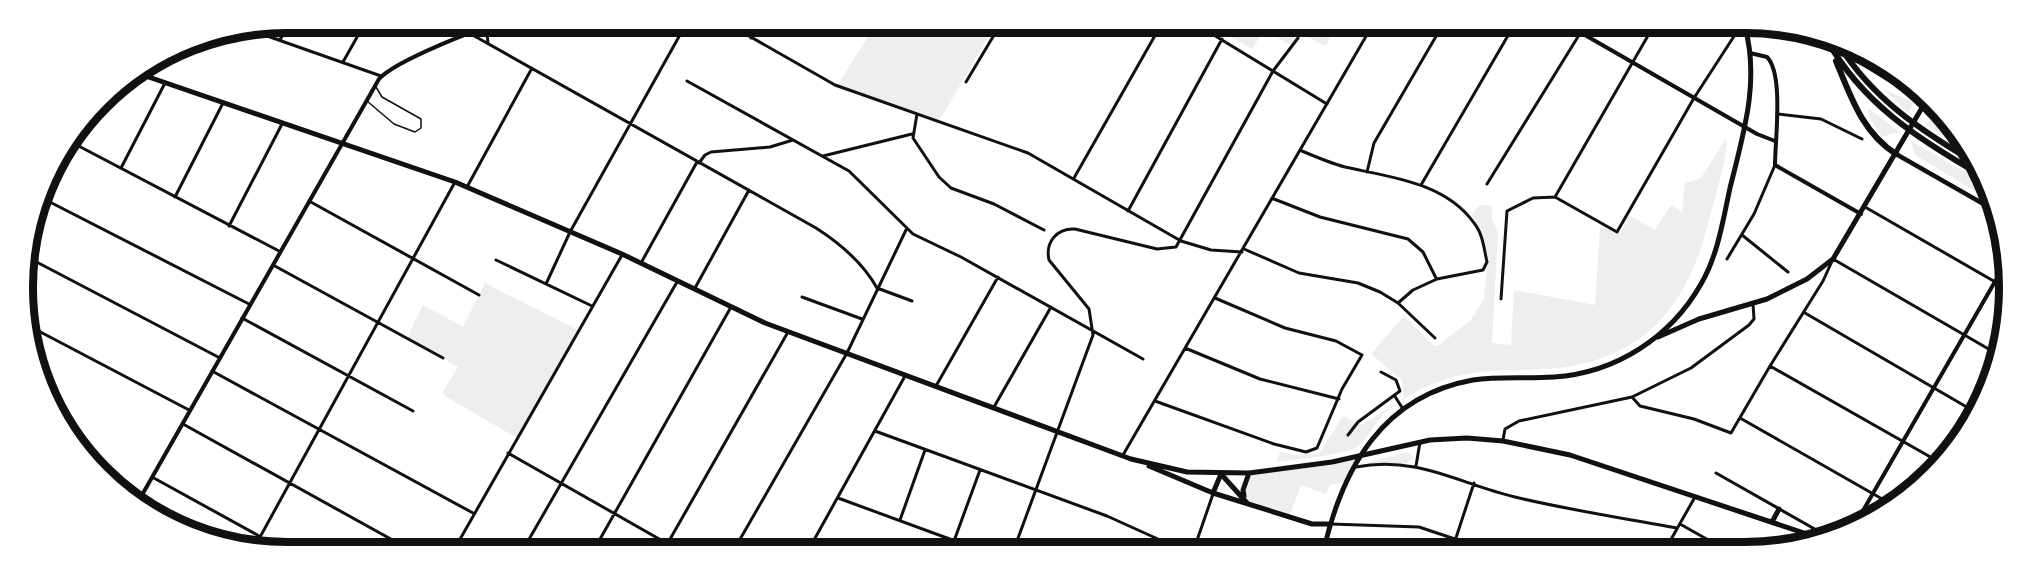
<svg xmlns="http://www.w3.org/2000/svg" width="2032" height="575" viewBox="0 0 2032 575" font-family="Roboto,sans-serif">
<rect width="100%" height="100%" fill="#fff"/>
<path fill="#eee" d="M876,24L995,25L938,123L837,86Z
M1212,26H1337L1326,46L1299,33L1291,45L1264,30L1252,49Z
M1883,89L1915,103L1908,113Z
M1868,108L1871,110L1899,132L1882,137L1869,117Z
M1932,118C1951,124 1962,135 1970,153L1926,125Z
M1726,138C1730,147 1714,201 1710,216C1692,292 1656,351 1572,366C1532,373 1490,366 1450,378C1428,384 1400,399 1383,415C1374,424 1365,444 1353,449C1335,456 1298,459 1277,462L1280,452L1294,455L1319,454L1343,416L1362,425L1404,398L1402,380L1371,354L1404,316L1436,347L1471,320L1484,298L1488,257L1472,215L1479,205L1492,206V219L1498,232L1492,343L1511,345L1514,290L1595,305L1600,227L1621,233L1629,215L1655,230L1671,205L1682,212L1685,183L1701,178Z
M1911,141L1982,182L1990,200L1915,155Z
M485,283L578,330L517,438L445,396L443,392L458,367L407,338L423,305L463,327Z
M1408,452L1413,457L1406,464L1365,463Z
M1361,455L1345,482L1330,485L1326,494L1301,485L1289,517L1247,503L1244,498L1249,473Z"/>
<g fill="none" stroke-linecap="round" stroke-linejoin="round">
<path stroke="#111" stroke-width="1.5" d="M367,101L394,124L415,132L421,128V119L382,97L376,87"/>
<path stroke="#111" stroke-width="3" d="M728,24L835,85L1028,153L1181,241L1211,250L1242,252
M749,24L751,38
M857,24L867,31
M1199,26L1327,104
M250,30L381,76
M469,33L816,228C841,244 863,263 877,288L912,301
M280,40L289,23
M488,43L487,33L489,27
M343,62L365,23
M687,81L849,171L913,234L961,257L1143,359
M966,82L1000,25
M917,114L913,138L939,177L951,188L994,204L1044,230
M1777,114L1821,119L1862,139
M71,142L279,251
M1302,151C1316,157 1330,163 1345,167C1389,177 1445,182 1474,223C1483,234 1484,249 1487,262L1483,270L1437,279L1413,290L1398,303
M823,156L912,134
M699,163L705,155L711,152L770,147L793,140
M121,168L165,83
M1367,172L1374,143L1442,26
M1074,178L1161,25
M1487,184L1584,27
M1421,185L1513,27
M467,187L532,68
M43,194L68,146
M175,197L223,103
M1555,197L1653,27
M42,198L249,304
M1274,199L1320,217L1408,239L1423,252L1436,278
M309,201L479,295
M1865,207L2004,287
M1128,211L1222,39
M229,226L282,124
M1742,235L1788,272
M1244,249L1299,273L1358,283L1380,292L1398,303L1435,338
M27,257L220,358
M1727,259L1754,214L1775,165
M496,260L592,306
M641,263L697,162
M273,265L443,358
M546,284L570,232L686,24
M695,288L749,190
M802,297L862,319
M1501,299L1507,211L1533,198L1555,197L1617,232L1694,98L1740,27
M1805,313L1977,413
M242,318L413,411
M29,326L189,410
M1185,348L1260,379L1339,399
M1770,366L1941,463
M212,371L473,513
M936,386L998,277
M1394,395L1403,409
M1632,397L1640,406L1694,419L1731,433L1770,366L1823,281L1833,259L1999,355
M1155,401L1274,444L1306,452L1317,448L1342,389L1362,355L1336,341L1285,328L1215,298
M994,407L1051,307
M1740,418L1891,504
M183,424L407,548
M875,431L1107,516L1180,549
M1348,435L1358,422L1400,391L1396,380L1381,372
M1503,440L1505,429L1519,421L1632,397L1691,368L1749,325L1754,319L1753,304
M508,453L675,548
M1123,455L1372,26
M1416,466L1420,442
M1356,467C1416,455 1460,484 1515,497C1568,510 1623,518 1677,528
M1716,473L1827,536
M152,477L281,548
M838,498L977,549
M900,520L925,450
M1331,524L1419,527L1488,550
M1680,524L1726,550
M954,541L980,470
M254,548L455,182
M455,548L622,255
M524,548L677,282
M595,548L731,307
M665,548L788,332
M735,548L847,353L906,230
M809,549L905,376
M1014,549L1093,335L1089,309L1049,260C1045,242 1057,228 1075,229L1157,249L1176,247L1273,71L1298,38
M1194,549L1213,494
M1452,550L1474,483
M1665,550L1695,497"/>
<path stroke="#111" stroke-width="4" d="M1571,27L1757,134L1775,141
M1750,53L1767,57C1784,74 1775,141 1775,165L1861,214
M138,502L379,79C394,62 482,25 506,23
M1853,528L2004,266"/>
<path stroke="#111" stroke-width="4.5" d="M1896,154L1994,210"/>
<path stroke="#111" stroke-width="5" d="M137,73L455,182L622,254L765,323L1131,459L1187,472L1249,473L1332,462L1430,440L1467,438L1503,441L1570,455L1819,538
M1658,337L1699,319L1767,299L1807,279L1833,259L1926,101
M1149,466L1213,493L1312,524H1330
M1221,474L1247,503
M1213,493L1221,474
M1244,496L1243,490L1249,473
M1772,522L1779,509
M1324,549C1343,467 1383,396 1473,380C1500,376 1527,379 1554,377C1616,373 1671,337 1701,284C1718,255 1723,220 1730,188C1743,135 1760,82 1745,27"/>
<path stroke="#111" stroke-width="6" d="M1827,40C1862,103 1918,139 1979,174
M1839,45C1873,99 1920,130 1974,162
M1848,49L1868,66L1925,101
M1836,61C1851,97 1862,132 1896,154"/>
</g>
<path d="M0 0H2032V575H0ZM287 33H1745A254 254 0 0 1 1999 287V288A254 254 0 0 1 1745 542H287A254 254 0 0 1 33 288V287A254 254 0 0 1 287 33Z" fill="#fff" fill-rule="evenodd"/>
<path fill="none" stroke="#111" stroke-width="8" d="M287 33H1745A254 254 0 0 1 1999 287V288A254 254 0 0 1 1745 542H287A254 254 0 0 1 33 288V287A254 254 0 0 1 287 33Z"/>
</svg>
